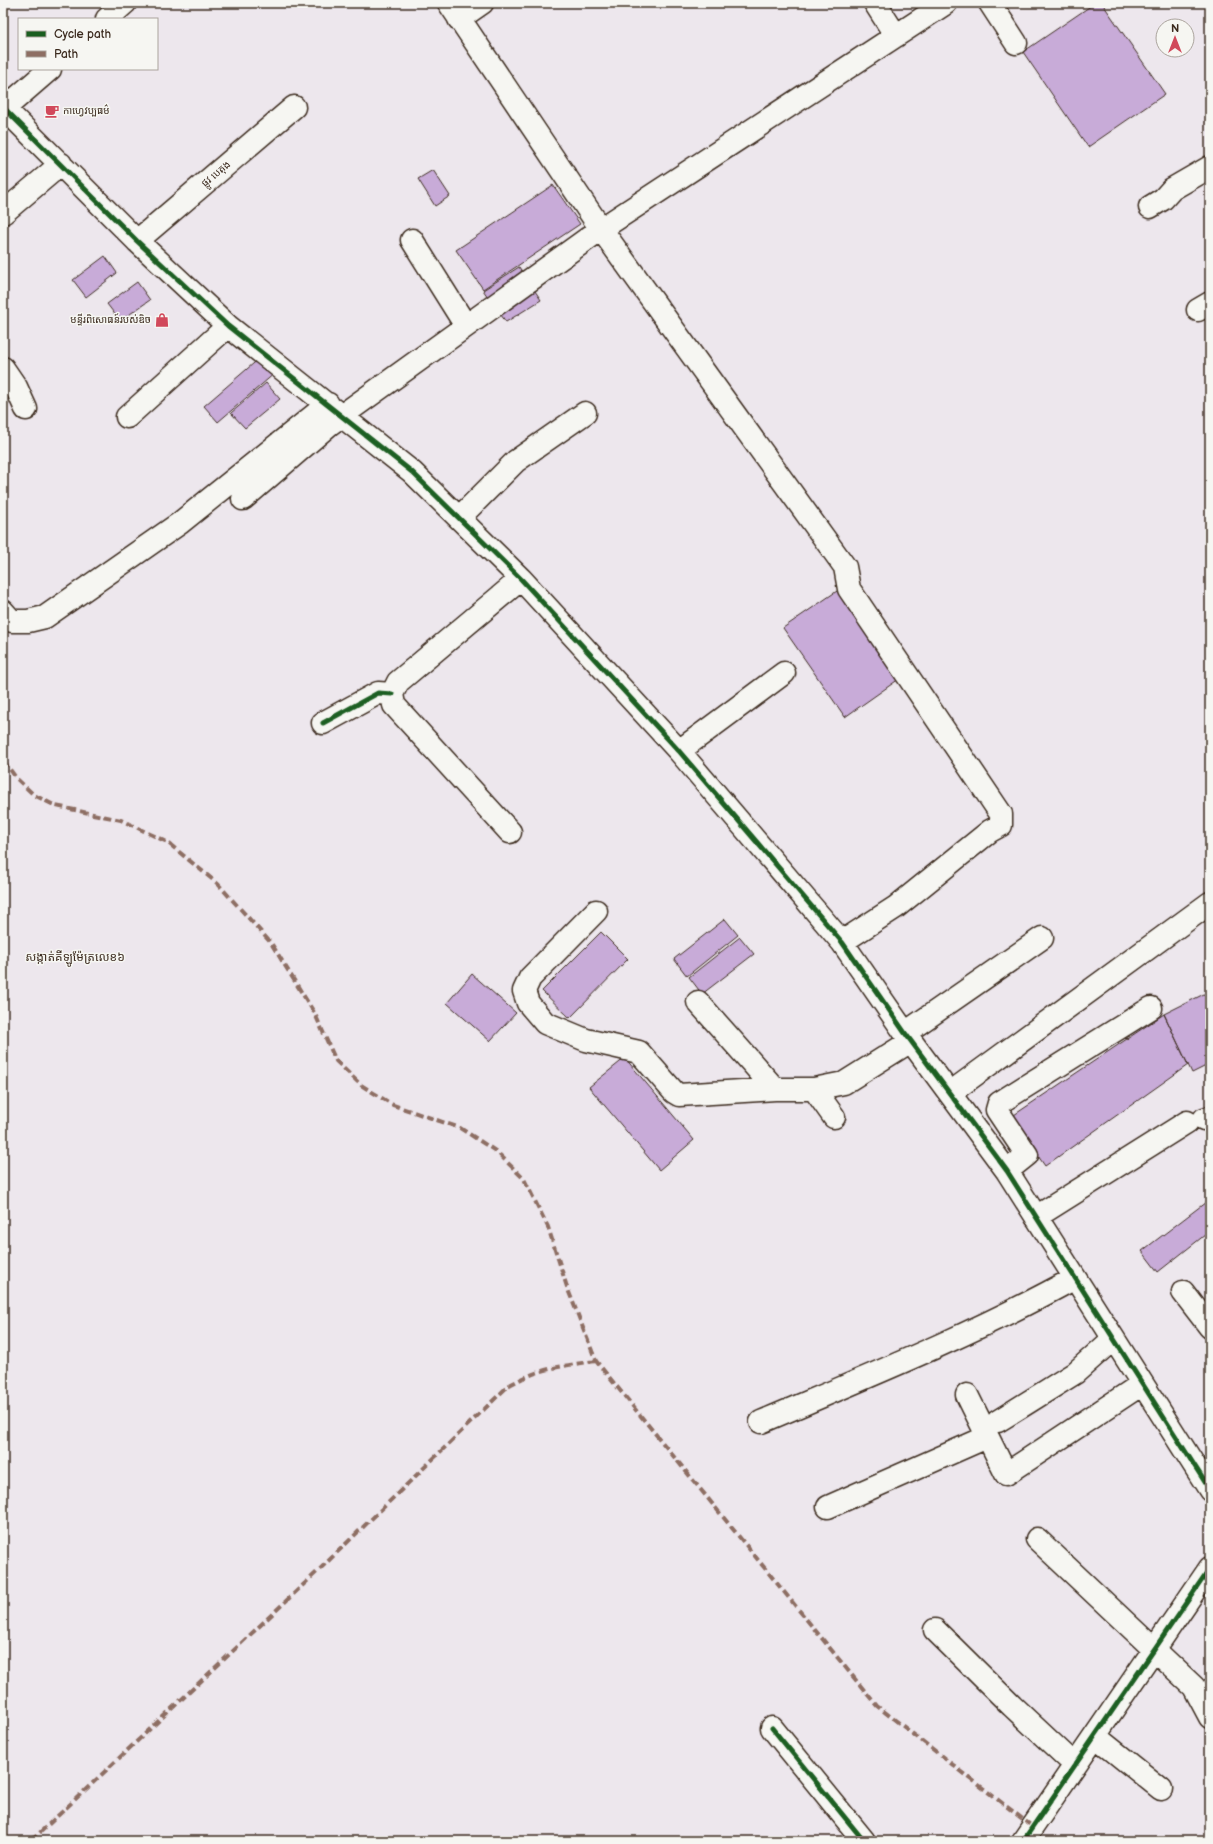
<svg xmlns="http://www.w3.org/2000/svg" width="1213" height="1844" viewBox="0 0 1213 1844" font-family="'Balsamiq Sans','Noto Sans Khmer',sans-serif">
<rect width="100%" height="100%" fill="#ede7ed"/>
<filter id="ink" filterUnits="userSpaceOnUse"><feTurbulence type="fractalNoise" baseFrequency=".025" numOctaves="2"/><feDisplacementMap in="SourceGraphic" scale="8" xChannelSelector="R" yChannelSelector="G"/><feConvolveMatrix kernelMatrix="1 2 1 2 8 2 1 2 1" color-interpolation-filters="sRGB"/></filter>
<g filter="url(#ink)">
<path fill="#c8abd8" stroke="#3b2a1e" d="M1095,3H1102L1165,94L1088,147L1023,52Z
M433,170L450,196L435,206L418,179Z
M553,185L580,224L483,289L456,250Z
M105,256L117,273L86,297L73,280Z
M519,267L541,300L506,322L483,290Z
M137,282L150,300L120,321L107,304Z
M261,357L275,373L218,422L204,406Z
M266,383L280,399L245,428L231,413Z
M837,591L899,679L845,717L783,628Z
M725,919L738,935L687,976L674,959Z
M601,932L628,959L570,1018L542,991Z
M740,937L754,954L702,994L689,977Z
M472,974L516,1013L490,1041L447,1003Z
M1210,991V1064L1192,1073L1164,1014Z
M1164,1014L1188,1065L1045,1166L1011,1117Z
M625,1058L694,1140L659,1170L589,1087Z
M1210,1199V1231L1158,1272L1142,1251Z"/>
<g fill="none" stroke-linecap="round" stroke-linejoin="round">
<defs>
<path id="minor" d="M449,3L601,229L946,3
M875,3L896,36
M990,3L1016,43
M107,19L125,3
M459,19L482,3
M3,107L137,241L228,326L412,472L521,579L679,751L842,942L905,1033L1007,1171L1210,1490
M5,108L50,69
M1150,207L1163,199L1172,189L1210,167
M3,213L61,164
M412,240L466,326
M137,241L294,107
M1198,310L1210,303
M3,368L16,387L26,409
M127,417L228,326
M243,499L330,424L601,229L845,567L849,589L1001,814V825L990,831L896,907L842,942
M459,518L516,461L585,413
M3,611L12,621H28L45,617L180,523L328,404
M323,723L378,693L392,694
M679,751L784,673
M510,832L394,705L392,694L398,682L521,579
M596,911L530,978L524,991L528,1003L545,1023L586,1040L639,1052L674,1092L679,1095L775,1089H814L844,1083L911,1041
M698,1002L775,1089
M905,1033L1042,938
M814,1089L834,1117
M950,1093L1210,903
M1204,1119L1210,1117
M1007,1171L1027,1155L997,1110L999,1103L1151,1008
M1036,1217L1187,1122
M1183,1292L1210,1327
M967,1395L1006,1474L1142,1384
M998,1421L1075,1373L1113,1339
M761,1422C867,1377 974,1334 1075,1278
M828,1507L987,1437
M1037,1539L1194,1687L1210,1717
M935,1630L1012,1706L1075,1765
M772,1728L864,1841
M1095,1736L1161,1789
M1023,1841L1210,1568"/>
</defs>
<use href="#minor" stroke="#3b2a1e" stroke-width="25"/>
<use href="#minor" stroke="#f6f6f2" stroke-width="22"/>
<path stroke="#8d6e63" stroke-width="4" stroke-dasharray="8 4" stroke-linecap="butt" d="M3,760L17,779L34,795L56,806L121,820L167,842L218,884L271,943L315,1014L336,1061L361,1085L393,1105L460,1128L497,1152L524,1179L548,1227L567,1287L596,1361L877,1706L1033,1827
M31,1841L319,1570L508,1386C540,1368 561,1366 596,1361"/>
<defs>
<path id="cycleway" d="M3,107L137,241L228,326L412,472L521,579L679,751L842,942L905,1033L1007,1171L1210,1490
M323,723L378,693L392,694
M772,1728L864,1841
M1023,1841L1210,1568"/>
</defs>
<use href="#cycleway" stroke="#f6f6f2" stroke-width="8"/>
<use href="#cycleway" stroke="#1b5e20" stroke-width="5"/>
</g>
</g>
<defs>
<symbol id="cafe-bare" viewBox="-9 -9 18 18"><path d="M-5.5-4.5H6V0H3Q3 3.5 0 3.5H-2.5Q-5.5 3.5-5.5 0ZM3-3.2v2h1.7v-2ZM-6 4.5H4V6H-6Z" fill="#d1495b" stroke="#f6f6f2" stroke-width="2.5" paint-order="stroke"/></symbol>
<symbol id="shop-bare" viewBox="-9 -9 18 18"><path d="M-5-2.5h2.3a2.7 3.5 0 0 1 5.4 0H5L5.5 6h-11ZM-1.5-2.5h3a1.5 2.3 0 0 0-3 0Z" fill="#d1495b" stroke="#f6f6f2" stroke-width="2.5" paint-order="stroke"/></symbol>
</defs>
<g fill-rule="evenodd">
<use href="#cafe-bare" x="42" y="101" width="20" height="20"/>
<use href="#shop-bare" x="152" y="310" width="20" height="20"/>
</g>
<g text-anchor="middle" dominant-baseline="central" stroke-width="3" stroke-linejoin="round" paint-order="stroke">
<g font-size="10" fill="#3b2a1e" stroke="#f6f6f2" text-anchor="start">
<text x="63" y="111">កាហ្វេវប្បធម៌</text>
<text x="151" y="320" text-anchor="end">មន្ទីរពិសោធន៍របស់ឌិច</text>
</g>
<g font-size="10" fill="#3b2a1e" stroke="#f6f6f2">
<text transform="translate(216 174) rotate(-40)">ផ្លូវ បេតុង</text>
</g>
<g font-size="12" fill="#3b2a1e" stroke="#f6f6f2">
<text x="75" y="957">សង្កាត់គីឡូម៉ែត្រលេខ៦</text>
</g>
</g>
<rect width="1213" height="1844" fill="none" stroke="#f6f6f2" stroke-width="16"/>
<rect x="8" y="8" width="1197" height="1828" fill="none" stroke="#3b2a1e" stroke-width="1.5" filter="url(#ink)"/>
<rect x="18" y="18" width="140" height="52" fill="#f6f6f2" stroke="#aba49d"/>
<rect x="26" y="31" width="20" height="6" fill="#1b5e20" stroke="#aba49d"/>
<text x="54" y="38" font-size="12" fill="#3b2a1e">Cycle path</text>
<rect x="26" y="51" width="20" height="6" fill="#8d6e63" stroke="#aba49d"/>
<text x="54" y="58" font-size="12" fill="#3b2a1e">Path</text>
<g transform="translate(1175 38)"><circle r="19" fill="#f6f6f2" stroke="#aba49d"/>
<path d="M0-3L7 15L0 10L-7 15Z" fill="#d1495b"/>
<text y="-6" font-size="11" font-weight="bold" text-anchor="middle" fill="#3b2a1e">N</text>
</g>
</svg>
